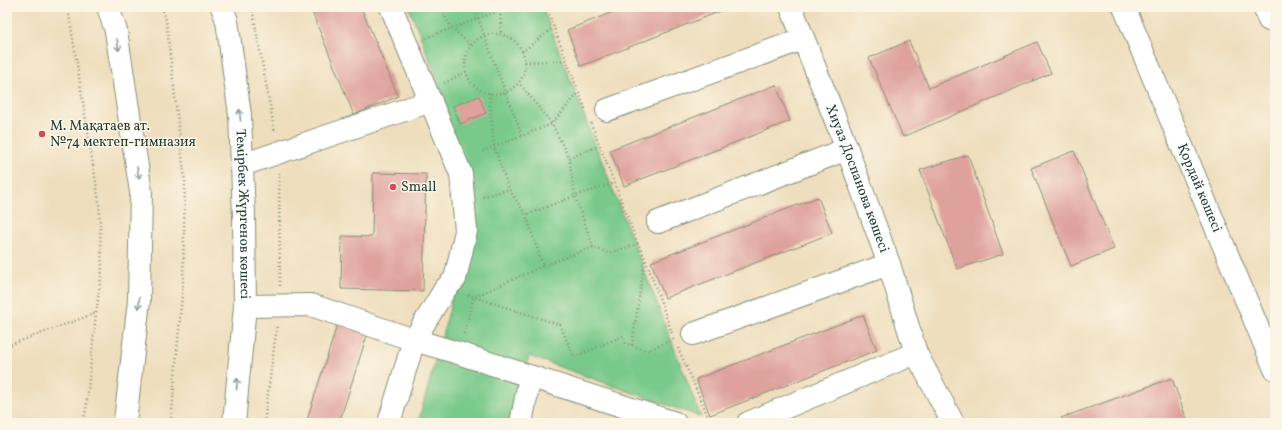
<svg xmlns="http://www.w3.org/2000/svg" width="1282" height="430" viewBox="0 0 1282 430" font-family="Vollkorn,serif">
<rect width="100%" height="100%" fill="#fcf5e5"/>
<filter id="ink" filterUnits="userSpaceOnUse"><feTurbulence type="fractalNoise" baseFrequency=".025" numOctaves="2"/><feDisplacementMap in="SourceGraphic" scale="8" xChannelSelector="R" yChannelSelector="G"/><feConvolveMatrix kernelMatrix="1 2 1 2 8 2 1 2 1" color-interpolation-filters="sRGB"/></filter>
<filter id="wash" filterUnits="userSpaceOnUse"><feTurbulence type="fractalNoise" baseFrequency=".012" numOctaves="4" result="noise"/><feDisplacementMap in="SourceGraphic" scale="16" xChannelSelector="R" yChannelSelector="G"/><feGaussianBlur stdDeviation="0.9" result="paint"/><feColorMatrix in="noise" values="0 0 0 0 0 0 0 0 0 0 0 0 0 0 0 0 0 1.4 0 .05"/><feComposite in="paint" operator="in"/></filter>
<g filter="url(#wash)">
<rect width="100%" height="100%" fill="#eedebd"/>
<path fill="#78c98a" stroke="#4c835f" d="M409,7H542L701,417L529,356L508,423H418L450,308L470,205L431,101L440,87Z"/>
<g id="blocks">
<path fill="#dea19b" d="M310,7H361L398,96L354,115Z
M626,7H731L581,66L567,30Z
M909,41L929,88L1037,42L1051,73L903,137L869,58Z
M776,85L790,121L624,186L610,150Z
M479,96L486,113L460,124L453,106Z
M1074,151L1114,249L1071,266L1031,168Z
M968,155L1003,254L957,269L920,170Z
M373,173L426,174L423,291L341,289L342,236L372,237Z
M818,197L832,233L665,298L651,262Z
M863,315L877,350L710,415L696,379Z
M338,322L368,332L339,423H306Z
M1172,378L1188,423H1063L1061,418Z"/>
</g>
</g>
<g filter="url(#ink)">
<use href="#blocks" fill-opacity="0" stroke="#868e78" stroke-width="1"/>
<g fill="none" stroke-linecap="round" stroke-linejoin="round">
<defs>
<g id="minor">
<path d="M108,7L116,31L141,192L139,301L126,413L124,423"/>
<path id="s1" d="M222,7L227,21L240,115L244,216L245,306L234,423"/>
<path id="s2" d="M791,7L847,149L889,264L916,353L953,423"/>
<path id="s3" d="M1124,7L1275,369"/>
<path d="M1264,7L1269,20"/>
<path d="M607,110L803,39"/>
<path d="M242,165L431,101"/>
<path d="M658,222L847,149"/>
<path d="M245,306L311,305L414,340L458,353L675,423"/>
<path d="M693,334L889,264"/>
<path d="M389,423L414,340L445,289L455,279L466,231L461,174L391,7"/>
<path d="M521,423L530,377"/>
<path d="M748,423L916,353"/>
</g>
</defs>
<use href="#minor" stroke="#868e78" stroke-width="24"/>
<path stroke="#868e78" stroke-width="2.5" stroke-dasharray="1 3" stroke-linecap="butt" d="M67,7L69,14L99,202L102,271L96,313L86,409L83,423
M162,7L166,20L185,182L183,282L171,423
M252,7L275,133
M439,7L452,28L472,46
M474,7L495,65L522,135
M500,7L501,35
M546,7L586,111
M465 64a30 30 0 1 1 60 0a30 30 0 1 1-60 0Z
M426,38L509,7
M522,52L554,27
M525,62L567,60
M444,83L466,72
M489,93L494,147L509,189L526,215L575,196L569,158L552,124L519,83
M591,123L638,244L645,258L672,333
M483,151L552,124L579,92
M569,158L599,146
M279,173L280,286
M483,197L509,189
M593,247L575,196L615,183
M543,266L593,247L608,253L638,244
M468,295L560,325L574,357L623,336L626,344L632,345L647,351L674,339
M464,334L474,297L543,266L526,215
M632,345L645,258
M7,346L96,313
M678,348L711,423
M264,423L277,325"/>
<use href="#minor" stroke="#fff" stroke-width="22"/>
</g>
<defs><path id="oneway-shaft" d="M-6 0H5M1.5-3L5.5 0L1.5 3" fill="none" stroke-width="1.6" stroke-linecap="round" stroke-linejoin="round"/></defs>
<g stroke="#8f9e9a">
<use href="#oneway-shaft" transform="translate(118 45) rotate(81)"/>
<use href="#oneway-shaft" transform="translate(240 115) rotate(-95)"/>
<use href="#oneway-shaft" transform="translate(138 173) rotate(81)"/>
<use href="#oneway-shaft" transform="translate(139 303) rotate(95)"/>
<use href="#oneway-shaft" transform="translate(237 384) rotate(-85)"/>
</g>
</g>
<g fill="#d1495b" stroke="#fcf5e5" stroke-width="1.5">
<circle cx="42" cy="134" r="4"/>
<circle cx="393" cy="187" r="4"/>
</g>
<g text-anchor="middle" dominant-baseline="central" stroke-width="3" stroke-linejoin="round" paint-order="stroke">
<g font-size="14" fill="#1f3d34" stroke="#fcf5e5" text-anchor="start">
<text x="50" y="126">М. Мақатаев ат.<tspan x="50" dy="16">№74 мектеп-гимназия</tspan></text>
<text x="401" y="187">Small</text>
</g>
<g font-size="14" fill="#1f3d34" stroke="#fcf5e5">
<text stroke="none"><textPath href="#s2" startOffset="184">Хиуаз Доспанова көшесі</textPath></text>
<text stroke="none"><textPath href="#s3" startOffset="196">Қордай көшесі</textPath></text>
<text stroke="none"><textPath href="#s1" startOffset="209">Темірбек Жүргенов көшесі</textPath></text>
</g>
</g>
<rect width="1282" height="430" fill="none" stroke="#fcf5e5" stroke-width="24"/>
</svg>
